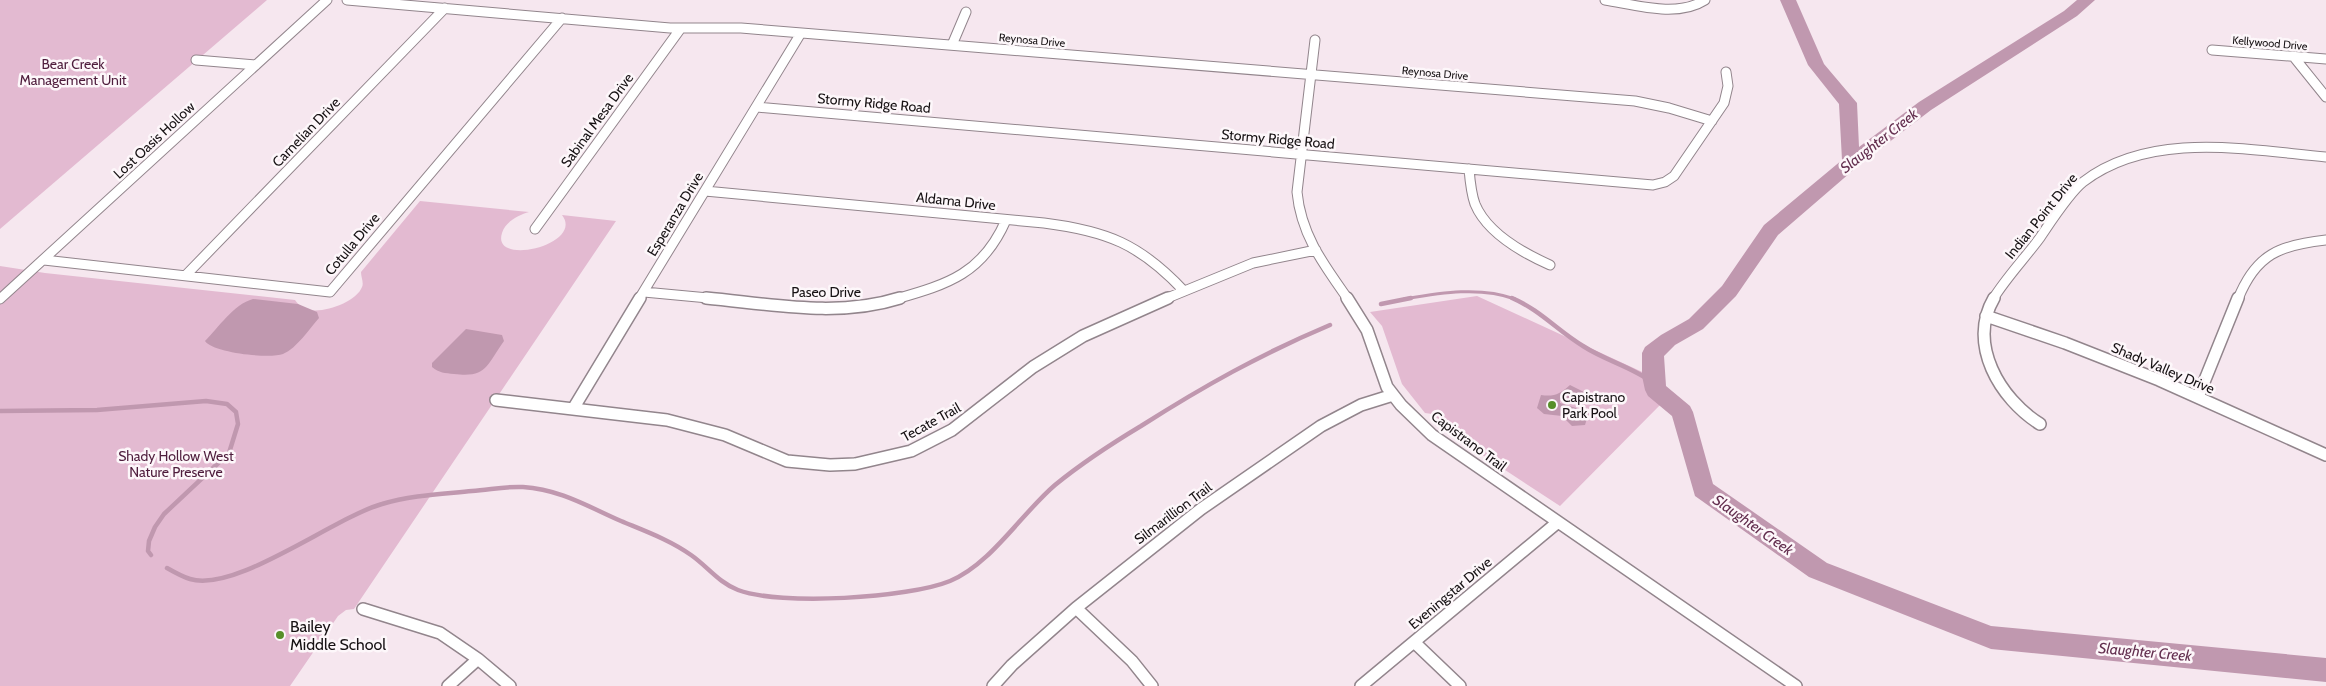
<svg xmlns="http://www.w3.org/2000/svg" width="2326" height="686" viewBox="0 0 2326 686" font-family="Cabin,sans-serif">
<rect width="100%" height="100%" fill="#f6e7ef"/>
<path fill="#e3bad1" d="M0,0H267L0,229Z
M420,201L529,212C519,215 506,221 502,233C491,267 585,245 562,215L616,221L354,609L346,610L338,616L290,686H0V266L45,273L295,300C297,303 300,306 304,308C318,316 356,303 362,287C364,283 361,277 361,272Z
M1477,296L1651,376L1662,403L1560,506L1464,443L1450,428L1432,414L1425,413L1402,384L1382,326L1370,312Z"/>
<path fill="#c098af" d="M253,299L298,304L317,312L319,318C309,329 297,348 283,354C270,359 213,353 205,341C218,328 234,304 253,299Z
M466,329L502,335L504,341C486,366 487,378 454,374C445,373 439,373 432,367V363Z
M1570,385L1584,392C1570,407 1575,398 1560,399V403L1589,412L1585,425L1572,426L1562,416L1544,414L1537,408L1541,395C1554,397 1560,394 1570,385Z"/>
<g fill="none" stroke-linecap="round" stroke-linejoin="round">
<path stroke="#c098af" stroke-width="3" d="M1404,299C1440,293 1480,286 1515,299"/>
<path stroke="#c098af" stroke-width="4.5" d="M1512,298C1540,310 1558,331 1583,346C1606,361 1633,367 1655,384
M1381,304L1411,298
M0,411L97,410L206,401L227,404L236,412L238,424L229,453L164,514L155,527L149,541L148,551L151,555
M167,568C174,572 183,577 190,579C236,593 333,518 382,504C411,495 442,494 472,491C489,490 506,486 523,487C559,489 589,507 621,521C645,531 670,540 691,555C707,566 719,583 738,590C780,606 909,598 950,581C990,565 1022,513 1055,485C1082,463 1111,444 1141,426C1204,386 1261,354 1330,325"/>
<path fill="#c098af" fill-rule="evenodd" d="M1780,0H1796L1824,64L1857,103L1859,147L1919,102L2064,11L2077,0H2095L2077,16L1931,110L1858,166L1778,235L1736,296L1703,329L1675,345L1664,356L1666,386L1690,406L1693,412L1713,484L1827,563L1991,626L2326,658V682L1991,649L1809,577L1695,496L1672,416L1648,396L1645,390L1642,376V353L1645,347L1661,335L1689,319L1722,286L1764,225L1842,160L1839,104L1808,65Z"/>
<defs>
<path id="street-far1" d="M347,0L670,28H741L1635,101L1669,108L1712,121
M1605,0C1636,5 1677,18 1705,0
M1315,40L1297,192C1301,235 1324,265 1348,299
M952,45L966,12
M2212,50L2326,59
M2293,56L2326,97
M196,60L256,65
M757,107L1653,185L1665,182L1674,176L1724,103L1728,86L1726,72
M1469,169C1470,181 1471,193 1475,204C1487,233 1523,253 1550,265
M705,191L1044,223C1107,231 1140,244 1184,291
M535,229L681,28
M44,260L330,292L562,18
M186,275L445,8
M644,292L719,299
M0,299L327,0
M639,299L801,33
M896,299C949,284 983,273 1006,220
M1165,299L1253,263L1316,250
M1993,299C2006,278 2024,259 2039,239C2050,223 2069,193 2083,182C2151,130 2248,150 2326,157
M2238,299C2256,254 2280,245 2326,240"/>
<path id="street" d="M706,298C771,304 837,318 900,298
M1347,298L1367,330L1387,387L1401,405L1432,435L1796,686
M1994,298C1967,344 2000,399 2040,424
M1986,316L2065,343L2159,380L2326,455
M2198,397L2238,298
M496,400L667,420L725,435L787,461L830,465L855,464L911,451L952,430L1033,367L1083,336L1168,298
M573,409L640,298
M1076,608L1132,661L1152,686
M363,609L440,633L478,659L510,686
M1414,642L1460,686
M448,686L478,659
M993,686L1012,665L1076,608L1201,509L1321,426L1361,405L1393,395
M1361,686L1558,522"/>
</defs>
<use href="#street-far1" stroke="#92858c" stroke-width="11"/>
<use href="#street" stroke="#92858c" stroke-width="14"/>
<use href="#street-far1" stroke="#fff" stroke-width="9"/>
<use href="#street" stroke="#fff" stroke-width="11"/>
</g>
<g fill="#578f2a" stroke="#fdf7fa" stroke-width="2">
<circle cx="1552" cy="405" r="5"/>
<circle cx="280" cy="635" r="5"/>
</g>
<g text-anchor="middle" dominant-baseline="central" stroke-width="5" stroke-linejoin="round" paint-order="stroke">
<g font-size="11" fill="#171214" stroke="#fdf7fa">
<text transform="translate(1032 40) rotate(5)">Reynosa Drive</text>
<text transform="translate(2270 43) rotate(5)">Kellywood Drive</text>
<text transform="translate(1435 73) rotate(5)">Reynosa Drive</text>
</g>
<g font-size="14" fill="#4f1d3d" stroke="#fdf7fa">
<text x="73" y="64">Bear Creek<tspan x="73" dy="16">Management Unit</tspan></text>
<text x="176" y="456">Shady Hollow West<tspan x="176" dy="16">Nature Preserve</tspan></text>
</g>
<g font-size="14" fill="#171214" stroke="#fdf7fa">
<text transform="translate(874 103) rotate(5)">Stormy Ridge Road</text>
<text transform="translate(597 120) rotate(-54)">Sabinal Mesa Drive</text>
<text transform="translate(306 132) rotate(-46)">Carnelian Drive</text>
<text transform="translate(1278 139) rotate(5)">Stormy Ridge Road</text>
<text transform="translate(154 140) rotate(-43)">Lost Oasis Hollow</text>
<text transform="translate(956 201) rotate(6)">Aldama Drive</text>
<text transform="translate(675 214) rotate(-59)">Esperanza Drive</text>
<text transform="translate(2041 216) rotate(-51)">Indian Point Drive</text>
<text transform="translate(352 244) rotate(-50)">Cotulla Drive</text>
<text x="826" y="292">Paseo Drive</text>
<text transform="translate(2163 368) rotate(23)">Shady Valley Drive</text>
<text transform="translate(931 422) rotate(-29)">Tecate Trail</text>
<text transform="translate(1469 441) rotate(37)">Capistrano Trail</text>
<text transform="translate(1173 513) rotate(-37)">Silmarillion Trail</text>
<text transform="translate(1450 593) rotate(-40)">Eveningstar Drive</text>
</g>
<g font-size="14" fill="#171214" stroke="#fdf7fa" text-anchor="start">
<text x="1562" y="397">Capistrano<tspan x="1562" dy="16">Park Pool</tspan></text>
</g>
<g font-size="15" font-style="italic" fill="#632f4f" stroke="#fdf7fa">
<text transform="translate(1879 141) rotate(-38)">Slaughter Creek</text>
<text transform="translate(1753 525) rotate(35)">Slaughter Creek</text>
<text transform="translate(2145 652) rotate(5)">Slaughter Creek</text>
</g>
<g font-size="16" fill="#171214" stroke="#fdf7fa" text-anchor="start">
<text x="290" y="626">Bailey<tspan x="290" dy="18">Middle School</tspan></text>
</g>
</g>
</svg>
